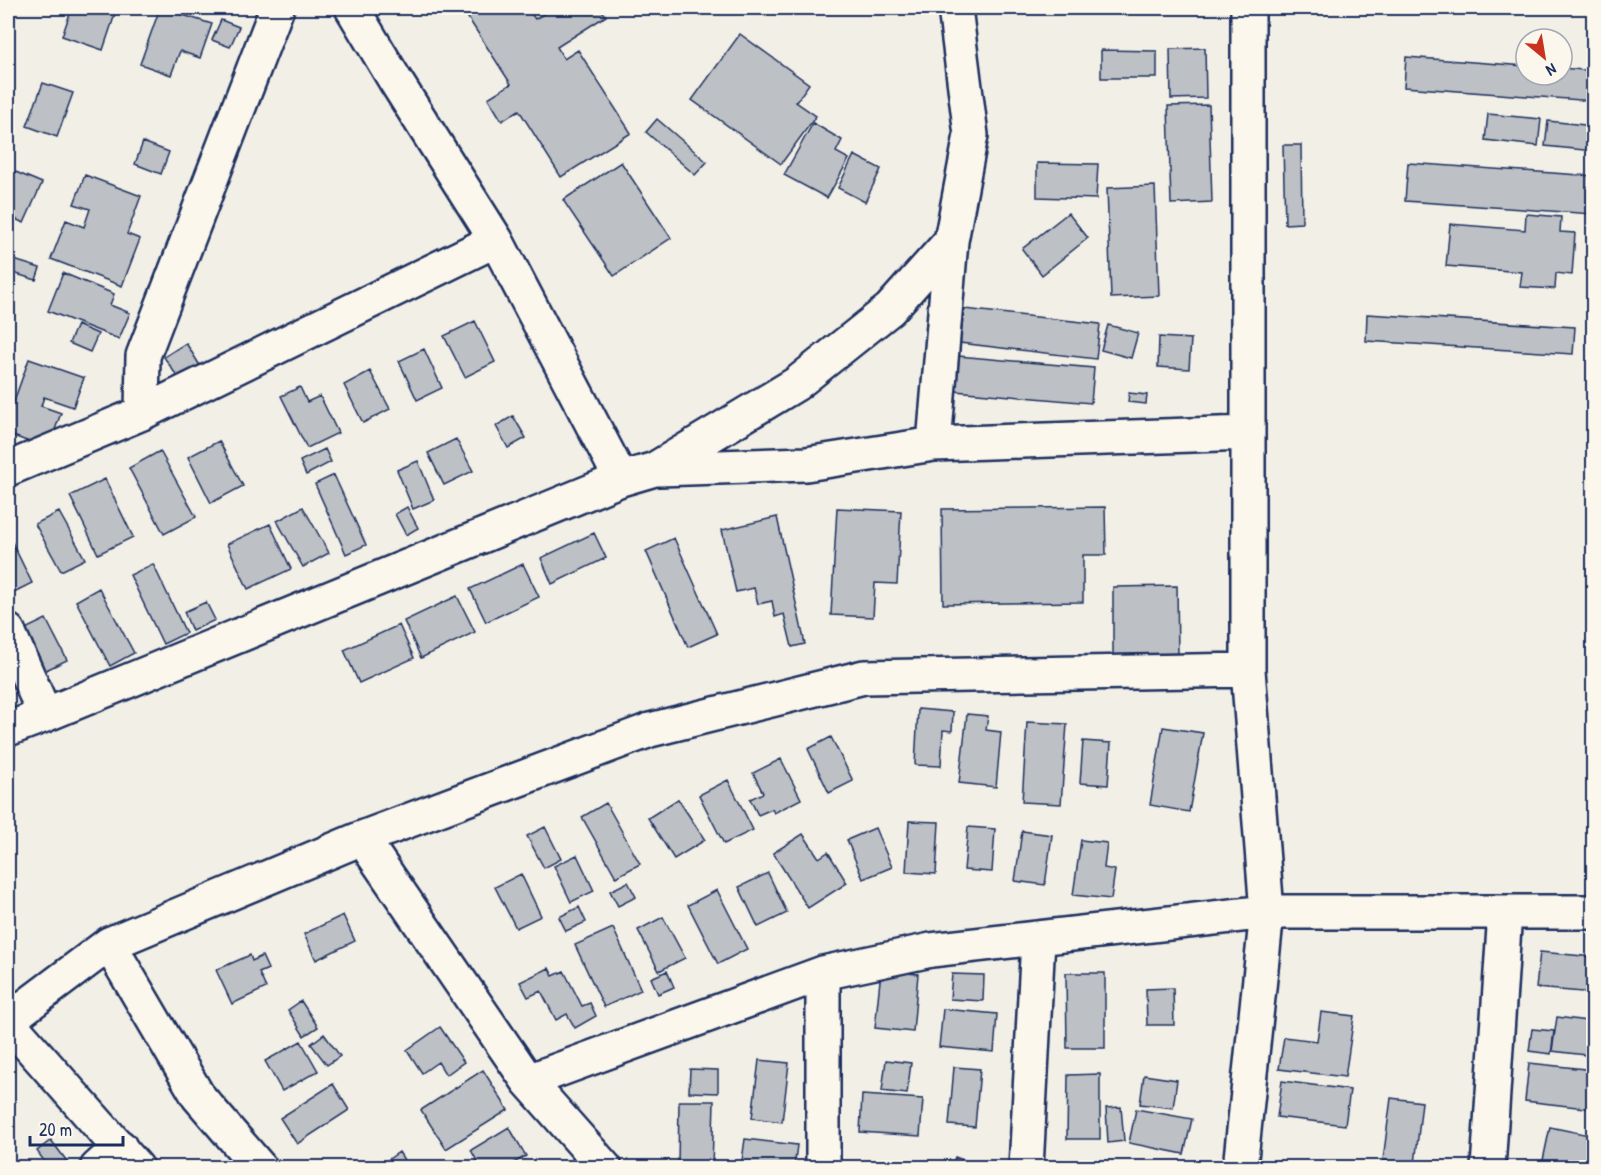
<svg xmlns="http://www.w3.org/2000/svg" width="1601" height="1175" viewBox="0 0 1601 1175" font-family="'Patrick Hand',sans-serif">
<rect width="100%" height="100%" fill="#f2efe6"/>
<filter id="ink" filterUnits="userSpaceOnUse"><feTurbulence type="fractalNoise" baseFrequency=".0167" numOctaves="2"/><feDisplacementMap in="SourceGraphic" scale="12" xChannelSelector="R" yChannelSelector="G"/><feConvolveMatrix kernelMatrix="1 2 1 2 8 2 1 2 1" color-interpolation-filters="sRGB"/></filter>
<g filter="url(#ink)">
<path fill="#bdc0c4" stroke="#1b2f5e" stroke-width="1.5" d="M72,8H117L103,50L62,36Z
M160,8L212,24L200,58L180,51L171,75L140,64Z
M467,8H527L535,19L554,8H600L606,16L557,47L564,59L578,50L631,133L561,177L519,110L502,121L488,98L511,84L463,10Z
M221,20L239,27L230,47L212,40Z
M740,34L809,84L796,102L816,116L781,164L692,100Z
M1205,48L1206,98L1171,99L1170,49Z
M1101,50L1157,51V78H1101Z
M1406,57L1526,66V75H1562V68L1594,71V101L1404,87Z
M43,83L73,93L57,137L27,126Z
M1209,105L1212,202L1171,204L1168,106Z
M1488,114L1541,119L1538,146L1485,140Z
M657,119L707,162L695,175L646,132Z
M1548,121L1594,126V151L1545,146Z
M813,123L842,140L836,152L849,159L827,198L784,175Z
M143,142L169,152L161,174L135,164Z
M1283,145H1301L1302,223L1285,224Z
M854,155L881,169L865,202L838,188Z
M621,162L671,238L614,276L563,200Z
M1037,163L1098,164L1096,199L1037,197Z
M1408,163L1594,176V214L1405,201Z
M11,170L42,183L24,223L8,216V178Z
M85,175L141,196L127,234L140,239L122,286L51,259L66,220L84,227L90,209L74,204Z
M1155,186L1159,296L1111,298L1107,188Z
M1068,213L1088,238L1042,275L1022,249Z
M1526,214L1561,217L1560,232L1575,233L1572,275L1556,273L1555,289L1520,287L1522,272L1446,266L1450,224L1525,230Z
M14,260L40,268L36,280L10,272Z
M63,273L114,294L110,305L130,313L119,339L48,311Z
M964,309L1100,324L1096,359L960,343Z
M1367,314L1575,327L1573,354L1366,341Z
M475,321L495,362L465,377L444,336Z
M77,325L98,334L90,352L69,343Z
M1108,325L1138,333L1131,358L1101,350Z
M1159,337L1191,339L1189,369L1158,367Z
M186,343L204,372L183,385L164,357Z
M424,349L442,388L417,400L399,361Z
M958,356L1094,368L1091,403L955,391Z
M29,359L84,378L73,407L44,397L41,406L61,413L48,449L8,434V418Z
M370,371L390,409L363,423L344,385Z
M300,387L307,402L320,396L338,433L307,448L281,396Z
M1129,393L1147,395L1146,404L1128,402Z
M513,416L526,438L508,448L496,426Z
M456,439L473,471L444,485L428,453Z
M219,441L243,486L211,503L188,457Z
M325,449L331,462L306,475L300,461Z
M160,451L196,517L164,534L129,468Z
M418,461L434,500L413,509L397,470Z
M334,475L366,545L346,554L315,484Z
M105,479L133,537L98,554L70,496Z
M303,507L329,553L303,567L277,521Z
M407,507L418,528L406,535L395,514Z
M1105,507L1106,555H1083V602L943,604L942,509Z
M837,508L901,511L897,584L875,583L873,617L831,615Z
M59,512L85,559L61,571L35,524Z
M777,517L805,644L792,647L784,614L775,617L772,601L758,604L754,588L736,592L722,530Z
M270,524L291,569L248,589L227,544Z
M594,533L606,558L552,584L541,558Z
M9,536L32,583L8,595V537Z
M674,538L717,634L688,647L646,551Z
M153,564L186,633L163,644L130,575Z
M523,564L539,597L486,622L470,589Z
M1177,586L1178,655L1113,656V587Z
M99,588L134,653L110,666L76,601Z
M457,596L475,632L421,658L404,621Z
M206,602L215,620L192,631L184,612Z
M46,619L67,660L42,672L21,631Z
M399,625L414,658L359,683L344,650Z
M918,709L953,712L952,731L943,730L941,766L915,765Z
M967,714L988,716L986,730L1001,732L996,787L959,783Z
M1027,722L1067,724L1061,804L1022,802Z
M1163,727L1203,733L1189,812L1150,805Z
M831,737L853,781L829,793L808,749Z
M1083,741L1111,743L1108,785L1080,783Z
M781,759L801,799L774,813L772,809L758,815L750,799L763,793L753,773Z
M728,780L753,830L724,844L699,795Z
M678,799L705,840L674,859L648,818Z
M606,803L640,864L616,877L582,817Z
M909,821L939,822L936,874L906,872Z
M545,827L561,859L544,868L527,836Z
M968,827L995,829L992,872L964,870Z
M875,828L892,867L863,879L847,840Z
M1022,831L1052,835L1045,885L1015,881Z
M803,834L819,858L828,852L847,883L808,908L773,853Z
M1081,840L1107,843L1104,868L1115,870L1111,899L1073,895Z
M577,855L594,891L571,902L554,866Z
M768,873L787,913L758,927L739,887Z
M521,874L541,916L516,928L495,887Z
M628,882L636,897L618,906L610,891Z
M717,890L747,949L718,964L688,905Z
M579,907L586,922L566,931L559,917Z
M343,915L355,941L316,960L304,934Z
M663,917L685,958L659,971L638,930Z
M613,928L641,990L604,1007L575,945Z
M1540,952L1594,957V993L1536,988Z
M250,955L252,961L262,956L268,969L259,973L266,988L232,1004L216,970Z
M549,968L553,976L564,971L582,1006L590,1003L596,1016L575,1028L567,1014L556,1020L541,991L528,997L520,982Z
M667,971L674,987L658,994L651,978Z
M881,971L918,974L913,1032L875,1028Z
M1066,973H1105V1048H1067Z
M952,974L984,975L983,1001L950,999Z
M1173,988L1174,1025H1147L1146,989Z
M301,1001L318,1027L304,1036L288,1010Z
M943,1009L997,1014L994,1052L939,1047Z
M1321,1012L1354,1016L1345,1077L1279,1069L1284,1037L1317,1041Z
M1557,1017L1594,1022V1056L1552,1051Z
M440,1027L464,1062L446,1075L438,1062L422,1073L407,1050Z
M1532,1029L1554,1031L1551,1054L1529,1051Z
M324,1034L340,1056L327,1065L311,1044Z
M301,1041L318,1071L282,1091L265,1061Z
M759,1060L789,1063L782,1122L752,1118Z
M886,1060L911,1063L907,1094L882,1091Z
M1529,1063L1594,1070V1109L1525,1101Z
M954,1067L980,1069L975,1127L949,1125Z
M690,1069L718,1070V1093L689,1092Z
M483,1070L508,1110L446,1149L421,1110Z
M1100,1074V1139H1067L1068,1075Z
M1144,1075L1177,1080L1173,1108L1140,1104Z
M1282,1081L1350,1090L1345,1125L1277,1117Z
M333,1084L349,1110L297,1144L280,1118Z
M862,1095L923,1099L920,1136L860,1132Z
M1391,1098L1422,1102L1415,1164L1383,1160Z
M679,1101H714L712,1168H678Z
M1121,1107L1124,1141L1108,1143L1106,1108Z
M1136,1109L1192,1119L1184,1154L1129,1143Z
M509,1127L526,1156L505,1168H481L471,1150Z
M1550,1127L1594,1136V1151L1590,1168H1556L1542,1165Z
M745,1139L797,1145L794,1168H741Z
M51,1140L69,1164L65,1168H49L37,1151Z
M399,1152L409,1168H376Z
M955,1157L977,1165L976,1168H951Z
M1138,1163L1182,1168H1137Z"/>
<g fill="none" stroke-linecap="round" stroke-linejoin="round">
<defs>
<path id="minor" d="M352,8L395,80L496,240L621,479
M951,241L934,444L1248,433
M142,413L143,356L277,8
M8,469L142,413L496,240
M659,469L806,464L934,444
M8,631L45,715
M8,729L45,715L621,479L655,469L796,384L890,309L951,241L971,135L955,8
M362,838L528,1081L605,1168
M109,944L198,1096L260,1168
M8,1020L109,944L362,838L650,730L864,677L1248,670
M528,1081L823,973L931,950L1267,912H1594
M97,1168L120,1147
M823,1168V973
M1026,1168L1038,939
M1240,1168L1267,912L1248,670V8
M1488,1168L1505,912"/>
<path id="tertiary" d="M8,1022L137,1168"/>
</defs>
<use href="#minor" stroke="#1b2f5e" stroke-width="38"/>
<use href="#tertiary" stroke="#1b2f5e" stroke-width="38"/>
<use href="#minor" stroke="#fbf7ec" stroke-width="33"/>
<use href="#tertiary" stroke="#fbf7ec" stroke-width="33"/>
</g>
</g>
<rect width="1601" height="1175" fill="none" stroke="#fbf7ec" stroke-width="30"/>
<rect x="15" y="15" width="1571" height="1145" fill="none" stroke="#1b2f5e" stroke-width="2" filter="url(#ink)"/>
<g transform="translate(1544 57) rotate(150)"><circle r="28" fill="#fbf7ec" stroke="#a1a7b3" stroke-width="1.5"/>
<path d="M0-4.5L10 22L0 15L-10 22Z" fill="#c8321e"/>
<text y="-9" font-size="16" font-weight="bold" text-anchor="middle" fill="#1b2f5e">N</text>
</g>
<path d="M30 1136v9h93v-9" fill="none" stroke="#1b2f5e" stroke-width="3"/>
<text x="39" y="1136" font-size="18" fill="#1b2f5e" stroke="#fbf7ec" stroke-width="4.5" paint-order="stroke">20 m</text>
</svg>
